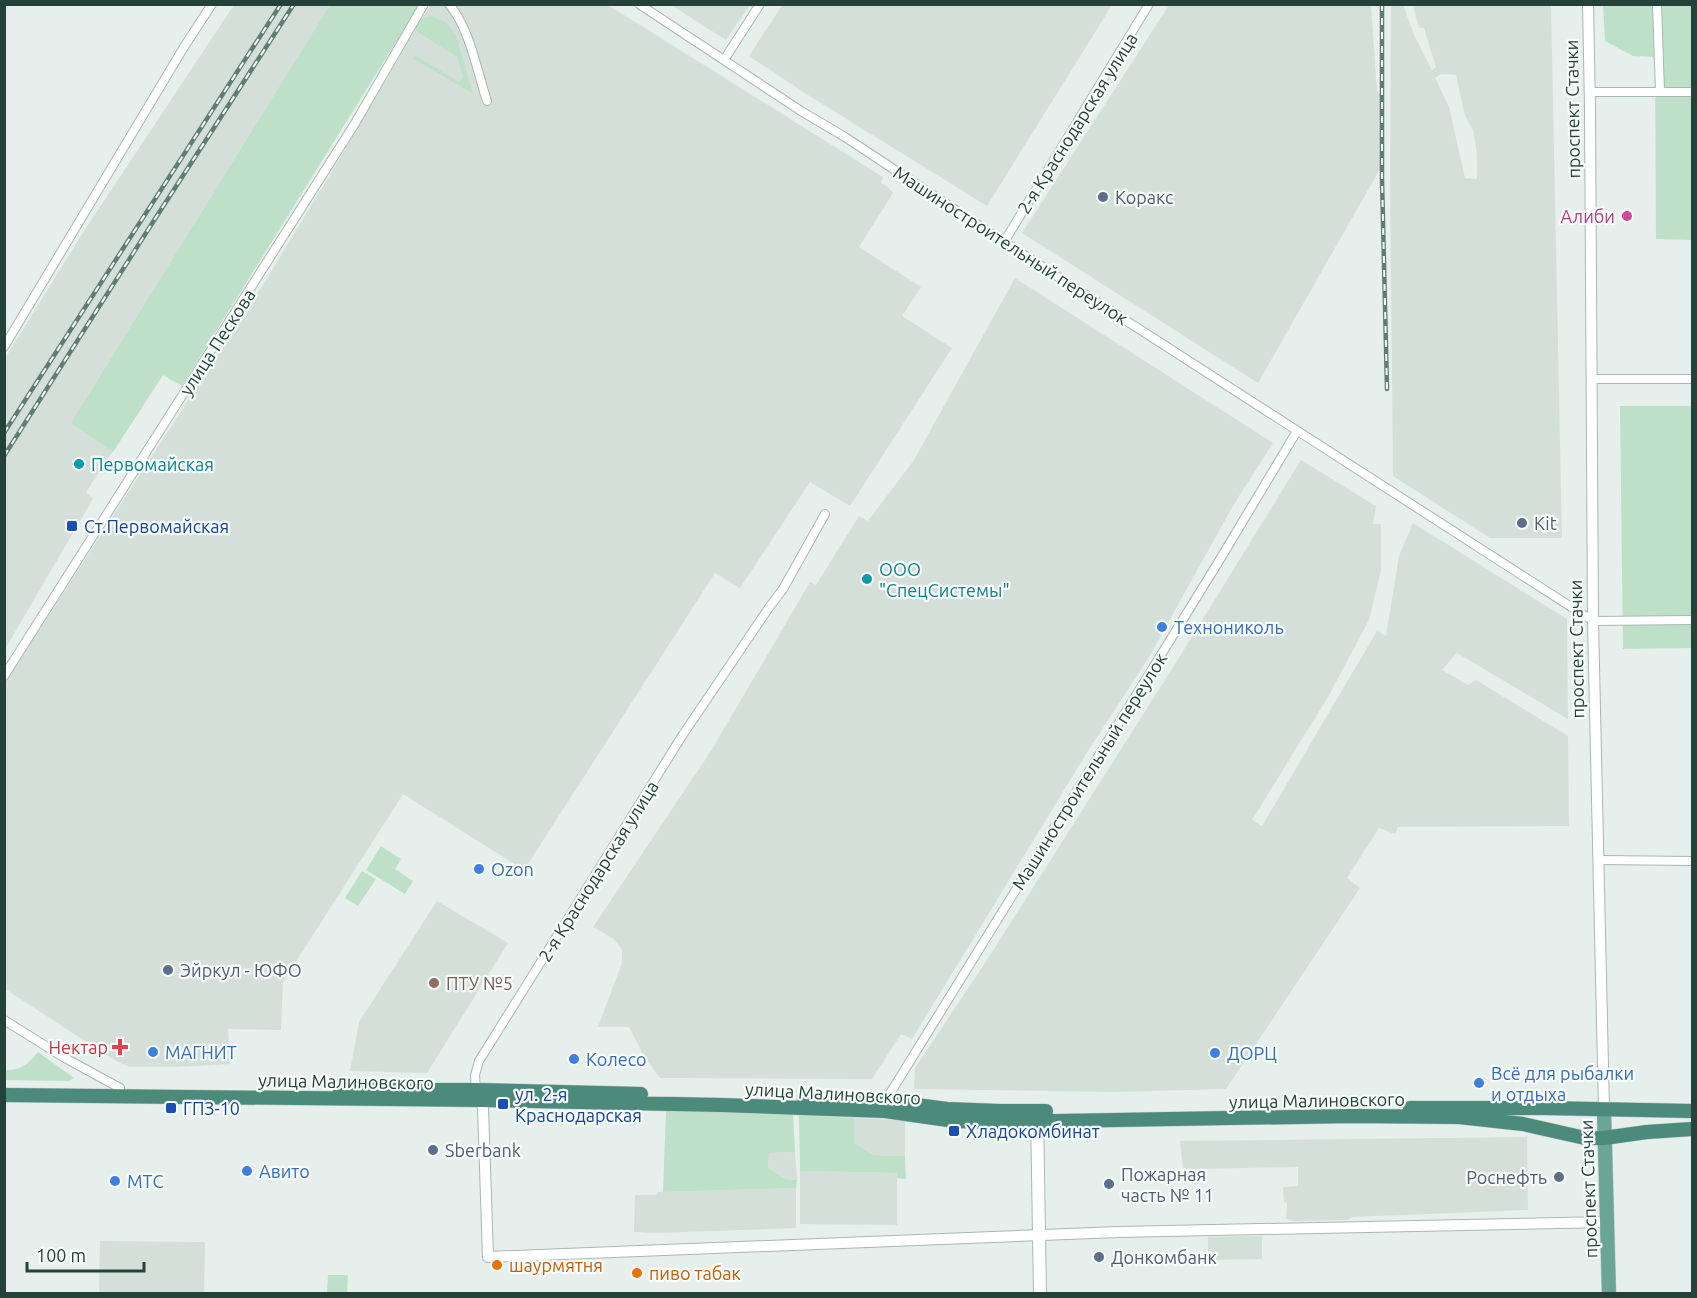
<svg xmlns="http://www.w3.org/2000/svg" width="1697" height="1298" viewBox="0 0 1697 1298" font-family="Ubuntu,sans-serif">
<rect width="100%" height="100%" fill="#e6efeb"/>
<path fill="#d4dfda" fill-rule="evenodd" d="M783,4H1112V5L987,206L811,97L749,56Z
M234,5H419L163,375L86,492L93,499L5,649L4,360L82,234Z
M430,5H608L883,177L881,183L888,187L893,193L859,247L921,287L902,316L952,348L850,506L810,482L740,588L715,573L524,870L403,794L283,982L281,1030L228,1029L230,1064L174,1067H129L111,1058L5,989L4,684L261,288L334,168Z
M671,5H750L726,40Z
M1169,5H1371L1377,91L1382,96L1380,169L1258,383L1022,233Z
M1391,5H1403L1415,37L1432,70L1436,67L1424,28H1419L1413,5H1551L1562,538H1490L1393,476L1390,179ZM1441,74L1456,75L1465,116L1473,130L1477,154V179L1465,178L1449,107L1435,78Z
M1015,278L1273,443L1234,504L1149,657L1086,754L912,1039L901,1034L872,1079L660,1078L645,1058L629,1027H598L622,963V950L614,939L593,927L711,751L810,582L816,585L859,516L868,521L914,460Z
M1301,460L1376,506L1373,524H1381V570L1369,620L1328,697L1252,820L1262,826L1377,631L1386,636L1399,556L1413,523L1567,619L1568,719L1457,653L1442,670L1468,685L1476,680L1568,736L1569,826L1398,827L1395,834L1379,828L1347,878L1360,888L1226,1089L1114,1092L914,1089L915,1068L989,957L1177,661Z
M437,901L508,943L427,1073L350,1071L359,1022Z
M854,1118L905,1120V1156L874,1155L854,1143Z
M1527,1137L1528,1210L1352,1217L1347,1220L1295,1221L1286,1219L1287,1203L1284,1202L1283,1187L1298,1186V1167L1191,1169L1183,1168L1180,1141Z
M795,1152L797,1180L785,1179L768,1168L769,1153Z
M800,1171L897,1173V1225L800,1224Z
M796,1188V1228L655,1233L634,1232L635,1195H656L657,1192Z
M1262,1236V1259L1208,1260V1237Z
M100,1241L205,1242L204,1293H99Z"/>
<path fill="#bfe0c8" d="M330,5H419L182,386L163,375L113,452L71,423Z
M1603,5H1692V328V240L1656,239L1655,57L1633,56L1605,41Z
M432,16L447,23L456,35L473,94L412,58L415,55L459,82L463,77L457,57L416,31L415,27C418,20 424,17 432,16Z
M1620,406H1692V648L1623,649Z
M381,846L401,859L395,869L413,881L405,894L366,870Z
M362,871L376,879L358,906L345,898Z
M38,1052L74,1078L69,1081L5,1080V1070C21,1071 28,1064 38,1052Z
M666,1110L793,1114L795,1152L769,1153L768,1168L785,1179L797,1180L796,1188L663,1192Z
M799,1115L854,1118V1143L874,1155L905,1156L906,1179L897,1178V1173L800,1171Z
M328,1275H348L347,1293H327Z"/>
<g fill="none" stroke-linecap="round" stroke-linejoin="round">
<defs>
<path id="minor" d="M449,4C470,29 477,71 487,101
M639,4L801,111L845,137L1004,242L1593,621L1692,620
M1657,4L1660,92
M724,60L760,4
M1590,92H1692
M1004,242L1149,4
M4,347L184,47L212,4
M1592,379H1692
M4,676L354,125L424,4
M1599,860L1692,861
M4,1020L65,1058L120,1088
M476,1090L475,1075L479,1061L682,736L768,609L783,589L825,514
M885,1103V1101L894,1087L1219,561L1297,431"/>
<path id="tertiary" d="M1588,4L1590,108L1593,621L1604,1110
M478,1094L483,1108L488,1257L1119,1232L1608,1222"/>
<path id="secondary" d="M1037,1112L1040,1294"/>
<path id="primary" d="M1604,1110L1609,1294"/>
<path id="trunk" d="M340,1090H476L641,1094
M4,1095L481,1100L721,1105L885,1111L955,1121L999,1122L1352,1116L1459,1117L1523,1124L1585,1138H1604L1647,1132L1692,1129
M804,1099L885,1101L947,1109L999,1111H1046
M1410,1108H1544L1692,1111"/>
</defs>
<use href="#minor" stroke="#a8b8b2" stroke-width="10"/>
<use href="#tertiary" stroke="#a8b8b2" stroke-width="12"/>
<use href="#secondary" stroke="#a4bbb3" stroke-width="14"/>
<use href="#primary" stroke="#c2cac8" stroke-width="15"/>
<use href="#trunk" stroke="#c2cac8" stroke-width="15"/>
<use href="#minor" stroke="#fff" stroke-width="8"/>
<use href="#tertiary" stroke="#fff" stroke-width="10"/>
<use href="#secondary" stroke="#fff" stroke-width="12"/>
<use href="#primary" stroke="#6aa596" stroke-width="14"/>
<use href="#trunk" stroke="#4c8a7c" stroke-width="14"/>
<defs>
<path id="rail" d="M1382,4V179L1387,389
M4,433L281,4
M4,456L153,222L294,4"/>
</defs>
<use href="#rail" stroke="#5f7d75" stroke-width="4.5"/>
<use href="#rail" stroke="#f7fbf9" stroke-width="2" stroke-dasharray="7" stroke-linecap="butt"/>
</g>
<g fill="#5c6f8a" stroke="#f7fbf9" stroke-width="2">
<circle cx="1103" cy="197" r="6"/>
<circle cx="1522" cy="523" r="6"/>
<circle cx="168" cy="970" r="6"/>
<circle cx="433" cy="1150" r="6"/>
<circle cx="1559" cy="1177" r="6"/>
<circle cx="1109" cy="1184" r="6"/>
<circle cx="1099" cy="1257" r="6"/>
</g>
<circle fill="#d1479c" stroke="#f7fbf9" stroke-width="2" cx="1627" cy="216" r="6"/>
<g fill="#0f9aa8" stroke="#f7fbf9" stroke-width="2">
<circle cx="79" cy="464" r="6"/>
<circle cx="867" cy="579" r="6"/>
</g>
<g fill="#1a4fb4" stroke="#f7fbf9" stroke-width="2">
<rect x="66" y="520" width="12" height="12" rx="3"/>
<rect x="497" y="1098" width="12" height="12" rx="3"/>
<rect x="165" y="1102" width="12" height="12" rx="3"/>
<rect x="948" y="1125" width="12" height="12" rx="3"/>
</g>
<g fill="#3f7fe0" stroke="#f7fbf9" stroke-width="2">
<circle cx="1162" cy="627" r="6"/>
<circle cx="479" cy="869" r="6"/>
<circle cx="153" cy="1052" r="6"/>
<circle cx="1215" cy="1053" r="6"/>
<circle cx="574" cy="1059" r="6"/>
<circle cx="1479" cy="1083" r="6"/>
<circle cx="247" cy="1171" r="6"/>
<circle cx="115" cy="1181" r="6"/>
</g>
<circle fill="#8d6e63" stroke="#f7fbf9" stroke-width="2" cx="434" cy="983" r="6"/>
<path fill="#e0444e" stroke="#f7fbf9" stroke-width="2" d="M117 1038h6v6h6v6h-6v6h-6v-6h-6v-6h6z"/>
<g fill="#e8710a" stroke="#f7fbf9" stroke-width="2">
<circle cx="497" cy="1265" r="6"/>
<circle cx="637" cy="1273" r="6"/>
</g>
<g text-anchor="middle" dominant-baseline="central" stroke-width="4.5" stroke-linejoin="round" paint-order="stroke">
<g font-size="18" fill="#24423a" stroke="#f7fbf9">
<text transform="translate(1572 109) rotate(-91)">проспект Стачки</text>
<text transform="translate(1077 123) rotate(-58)">2-я Краснодарская улица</text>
<text transform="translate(1011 245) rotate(33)">Машиностроительный переулок</text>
<text transform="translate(217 342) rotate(-57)">улица Пескова</text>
<text transform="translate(1576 649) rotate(-91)">проспект Стачки</text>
<text transform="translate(1089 771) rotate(-58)">Машиностроительный переулок</text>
<text transform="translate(598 871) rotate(-58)">2-я Краснодарская улица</text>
<text transform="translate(346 1081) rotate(1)">улица Малиновского</text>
<text transform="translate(833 1093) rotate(3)">улица Малиновского</text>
<text transform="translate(1317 1100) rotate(-1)">улица Малиновского</text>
<text transform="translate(1588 1189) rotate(-92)">проспект Стачки</text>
</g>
<g font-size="18" fill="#4e5e75" stroke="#f7fbf9" text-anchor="start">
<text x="1115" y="197">Коракс</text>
<text x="1534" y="523">Kit</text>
<text x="180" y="970">Эйркул - ЮФО</text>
<text x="445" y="1150">Sberbank</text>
<text x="1121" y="1174">Пожарная<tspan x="1121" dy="21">часть № 11</tspan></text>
<text x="1547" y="1177" text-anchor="end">Роснефть</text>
<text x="1111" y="1257">Донкомбанк</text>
</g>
<g font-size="18" fill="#b23c85" stroke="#f7fbf9" text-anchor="end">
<text x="1615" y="216">Алиби</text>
</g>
<g font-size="18" fill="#0d838f" stroke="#f7fbf9" text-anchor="start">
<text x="91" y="464">Первомайская</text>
<text x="879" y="569">ООО<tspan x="879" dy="21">"СпецСистемы"</tspan></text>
</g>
<g font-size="18" fill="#164399" stroke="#f7fbf9" text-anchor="start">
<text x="84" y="526">Ст.Первомайская</text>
<text x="515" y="1094">ул. 2-я<tspan x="515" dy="21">Краснодарская</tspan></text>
<text x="183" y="1108">ГПЗ-10</text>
<text x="966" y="1131">Хладокомбинат</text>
</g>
<g font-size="18" fill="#366cbe" stroke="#f7fbf9" text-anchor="start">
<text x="1174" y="627">Технониколь</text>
<text x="491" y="869">Ozon</text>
<text x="165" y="1052">МАГНИТ</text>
<text x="1227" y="1053">ДОРЦ</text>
<text x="586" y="1059">Колесо</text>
<text x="1491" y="1073">Всё для рыбалки<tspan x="1491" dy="21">и отдыха</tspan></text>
<text x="259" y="1171">Авито</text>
<text x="127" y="1181">МТС</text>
</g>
<g font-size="18" fill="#785e54" stroke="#f7fbf9" text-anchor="start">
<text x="446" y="983">ПТУ №5</text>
</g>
<g font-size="18" fill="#be3a42" stroke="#f7fbf9" text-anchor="end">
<text x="108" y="1047">Нектар</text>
</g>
<g font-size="18" fill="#c56008" stroke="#f7fbf9" text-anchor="start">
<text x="509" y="1265">шаурмятня</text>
<text x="649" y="1273">пиво табак</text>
</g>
</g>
<rect width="1697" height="1298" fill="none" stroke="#24423a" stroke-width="12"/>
<path d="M27 1262v9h117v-9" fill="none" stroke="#24423a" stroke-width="3"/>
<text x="36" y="1262" font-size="18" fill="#24423a" stroke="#f7fbf9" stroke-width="4.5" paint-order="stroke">100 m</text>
</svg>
